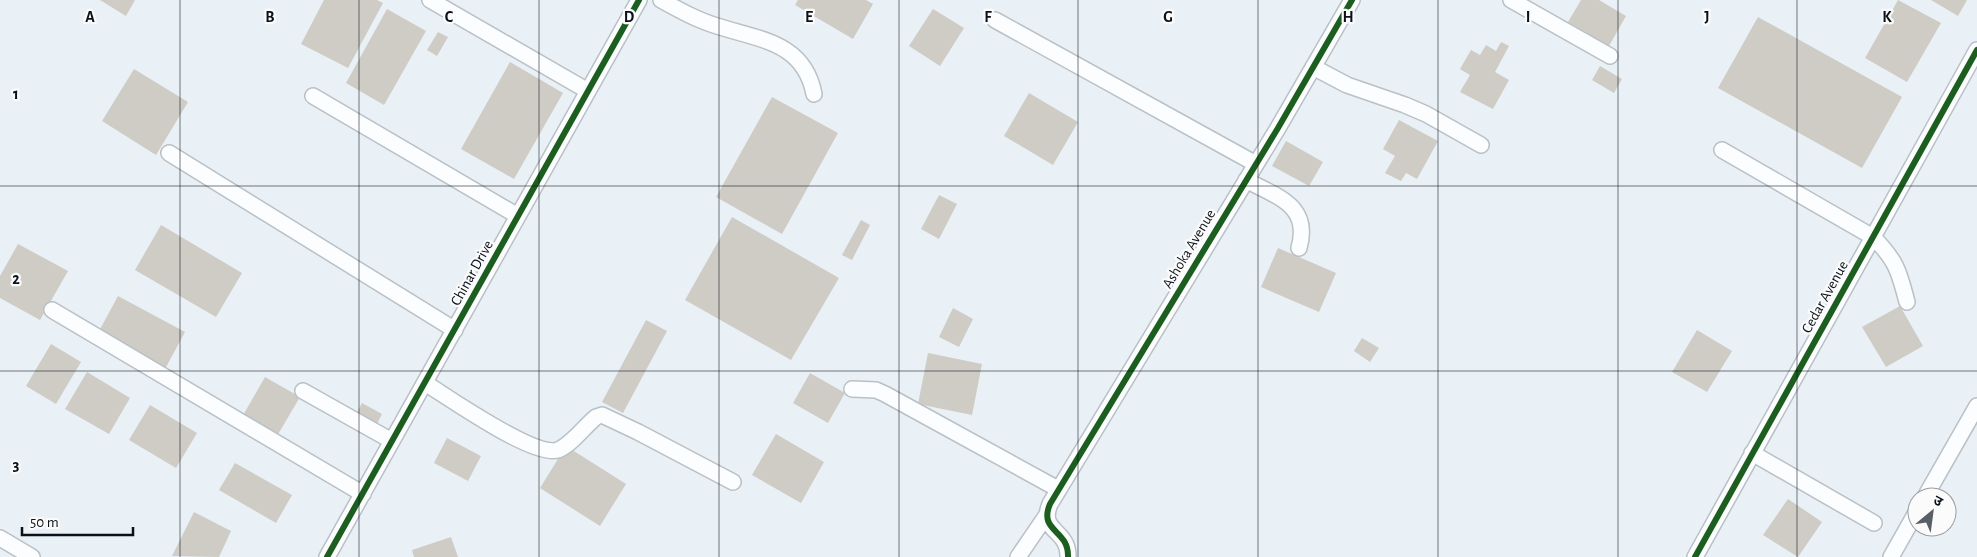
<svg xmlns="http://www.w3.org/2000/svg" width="1977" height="557" viewBox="0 0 1977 557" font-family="'Alegreya Sans','Noto Sans Devanagari',sans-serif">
<rect width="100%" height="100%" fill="#e9f0f6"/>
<path fill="#ceccc5" d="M100,0H135L126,16Z
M324,0H377L383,3L348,68L301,44Z
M798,0H866L873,4L853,39L795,5Z
M1581,0H1599L1626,16L1609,46L1568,22Z
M1898,0L1941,23L1907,82L1865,58Z
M1931,0H1967L1958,16Z
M387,9L426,31L384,105L346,83Z
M933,9L964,28L940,66L909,46Z
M1758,17L1902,97L1862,168L1718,88Z
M438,32L448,37L437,56L427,50Z
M1501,42L1509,46L1495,72L1509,80L1493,109L1460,92L1470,75L1460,69L1471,50L1480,55L1486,45L1496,51Z
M510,62L563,93L514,179L461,149Z
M1600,66L1622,79L1614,93L1592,80Z
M134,69L188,102L156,155L102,121Z
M1029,93L1078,122L1053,165L1004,136Z
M772,97L838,133L782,234L716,197Z
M1399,120L1438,141L1417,179L1406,173L1401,181L1385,173L1395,156L1383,149Z
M1286,141L1323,162L1309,186L1272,166Z
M939,195L957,204L939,239L921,229Z
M732,217L839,278L791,360L685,300Z
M861,220L870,225L852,260L842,255Z
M161,225L242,273L216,317L135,270Z
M18,244L68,271L40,320L0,298V276Z
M1278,248L1336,273L1319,312L1261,287Z
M118,296L185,332L165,369L98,333Z
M1900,306L1923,346L1886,367L1862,327Z
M953,308L973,319L959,347L939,337Z
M646,320L667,331L623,413L602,402Z
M1697,330L1732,351L1707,392L1672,372Z
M1362,338L1379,348L1370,362L1354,351Z
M51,344L81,362L56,404L26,386Z
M928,353L982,364L972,415L918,404Z
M87,372L130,398L109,434L65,409Z
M810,373L845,393L828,423L793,403Z
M265,377L300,397L277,436L242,417Z
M362,403L382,414L376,426L356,414Z
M150,405L197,433L176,468L129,440Z
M776,434L824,462L801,503L752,475Z
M447,438L481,456L468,481L434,463Z
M566,446L626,484L600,526L540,488Z
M235,463L292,495L276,523L219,490Z
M1788,499L1822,522L1798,557L1763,535Z
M194,512L231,531L219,557L172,556Z
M451,537L458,557H414L412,550Z"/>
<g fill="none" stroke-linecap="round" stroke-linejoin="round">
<defs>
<path id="minor" d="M430,0L588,91
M661,0C679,10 697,20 717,26C760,40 804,42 814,94
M1511,0L1610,56
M995,20L1256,164
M1313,67L1347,85L1405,105L1426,114L1481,145
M313,96L518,216
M1722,150L1873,237C1896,260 1899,271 1907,302
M169,153L455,330
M1246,180C1277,197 1311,205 1299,248
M52,310L363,494
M425,383C448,397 534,458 558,450C572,444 584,427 596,417L602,415L638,432L733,482
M852,389L876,390L885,394L1058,489
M303,391L392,441
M1752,453L1874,523
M1925,497L1977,406
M0,538L32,557
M327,557L639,0
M1018,557L1046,516
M1068,557C1069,529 1038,532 1050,504L1278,128L1352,0
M1695,557L1977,50
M1891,557L1917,511"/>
</defs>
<use href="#minor" stroke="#b9c0c6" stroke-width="18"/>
<use href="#minor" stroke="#fcfdfe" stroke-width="15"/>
<defs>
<path id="cycleway" d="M327,557L639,0
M1068,557C1069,529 1038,532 1050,504L1278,128L1352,0
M1695,557L1977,50"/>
</defs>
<use href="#cycleway" stroke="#fbfbfb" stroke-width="9"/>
<use href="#cycleway" stroke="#1b5e20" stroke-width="6"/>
</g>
<path fill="none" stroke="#0a1118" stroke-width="1" stroke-opacity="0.55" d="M180,0V557M359,0V557M539,0V557M719,0V557M899,0V557M1078,0V557M1258,0V557M1438,0V557M1618,0V557M1797,0V557M0,186H1977M0,371H1977"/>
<g text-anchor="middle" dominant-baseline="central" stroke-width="4.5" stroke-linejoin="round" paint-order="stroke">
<g font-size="15" fill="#0a1118" stroke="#fbfbfb">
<text transform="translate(1189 249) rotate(-59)">Ashoka Avenue</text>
<text transform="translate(472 273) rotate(-61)">Chinar Drive</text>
<text transform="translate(1825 297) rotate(-61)">Cedar Avenue</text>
</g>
</g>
<g font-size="16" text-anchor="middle" font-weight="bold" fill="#0a1118" stroke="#fbfbfb" stroke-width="4.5" stroke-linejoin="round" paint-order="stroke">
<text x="90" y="22">A</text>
<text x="270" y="22">B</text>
<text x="449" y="22">C</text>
<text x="629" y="22">D</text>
<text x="809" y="22">E</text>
<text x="988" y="22">F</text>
<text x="1168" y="22">G</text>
<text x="1348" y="22">H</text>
<text x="1528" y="22">I</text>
<text x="1707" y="22">J</text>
<text x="1887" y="22">K</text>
<text x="16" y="99">1</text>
<text x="16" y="284">2</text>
<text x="16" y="470">3</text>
</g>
<g transform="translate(1932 512) rotate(29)"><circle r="24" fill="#fbfbfb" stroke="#9b9da0"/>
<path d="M0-4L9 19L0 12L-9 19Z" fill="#585f66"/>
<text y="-8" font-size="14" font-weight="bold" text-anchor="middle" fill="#0a1118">उ</text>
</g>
<path d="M22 527v8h111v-8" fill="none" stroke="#0a1118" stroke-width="2.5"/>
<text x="30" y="527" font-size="15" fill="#0a1118" stroke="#fbfbfb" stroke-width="4" paint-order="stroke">50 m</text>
</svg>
